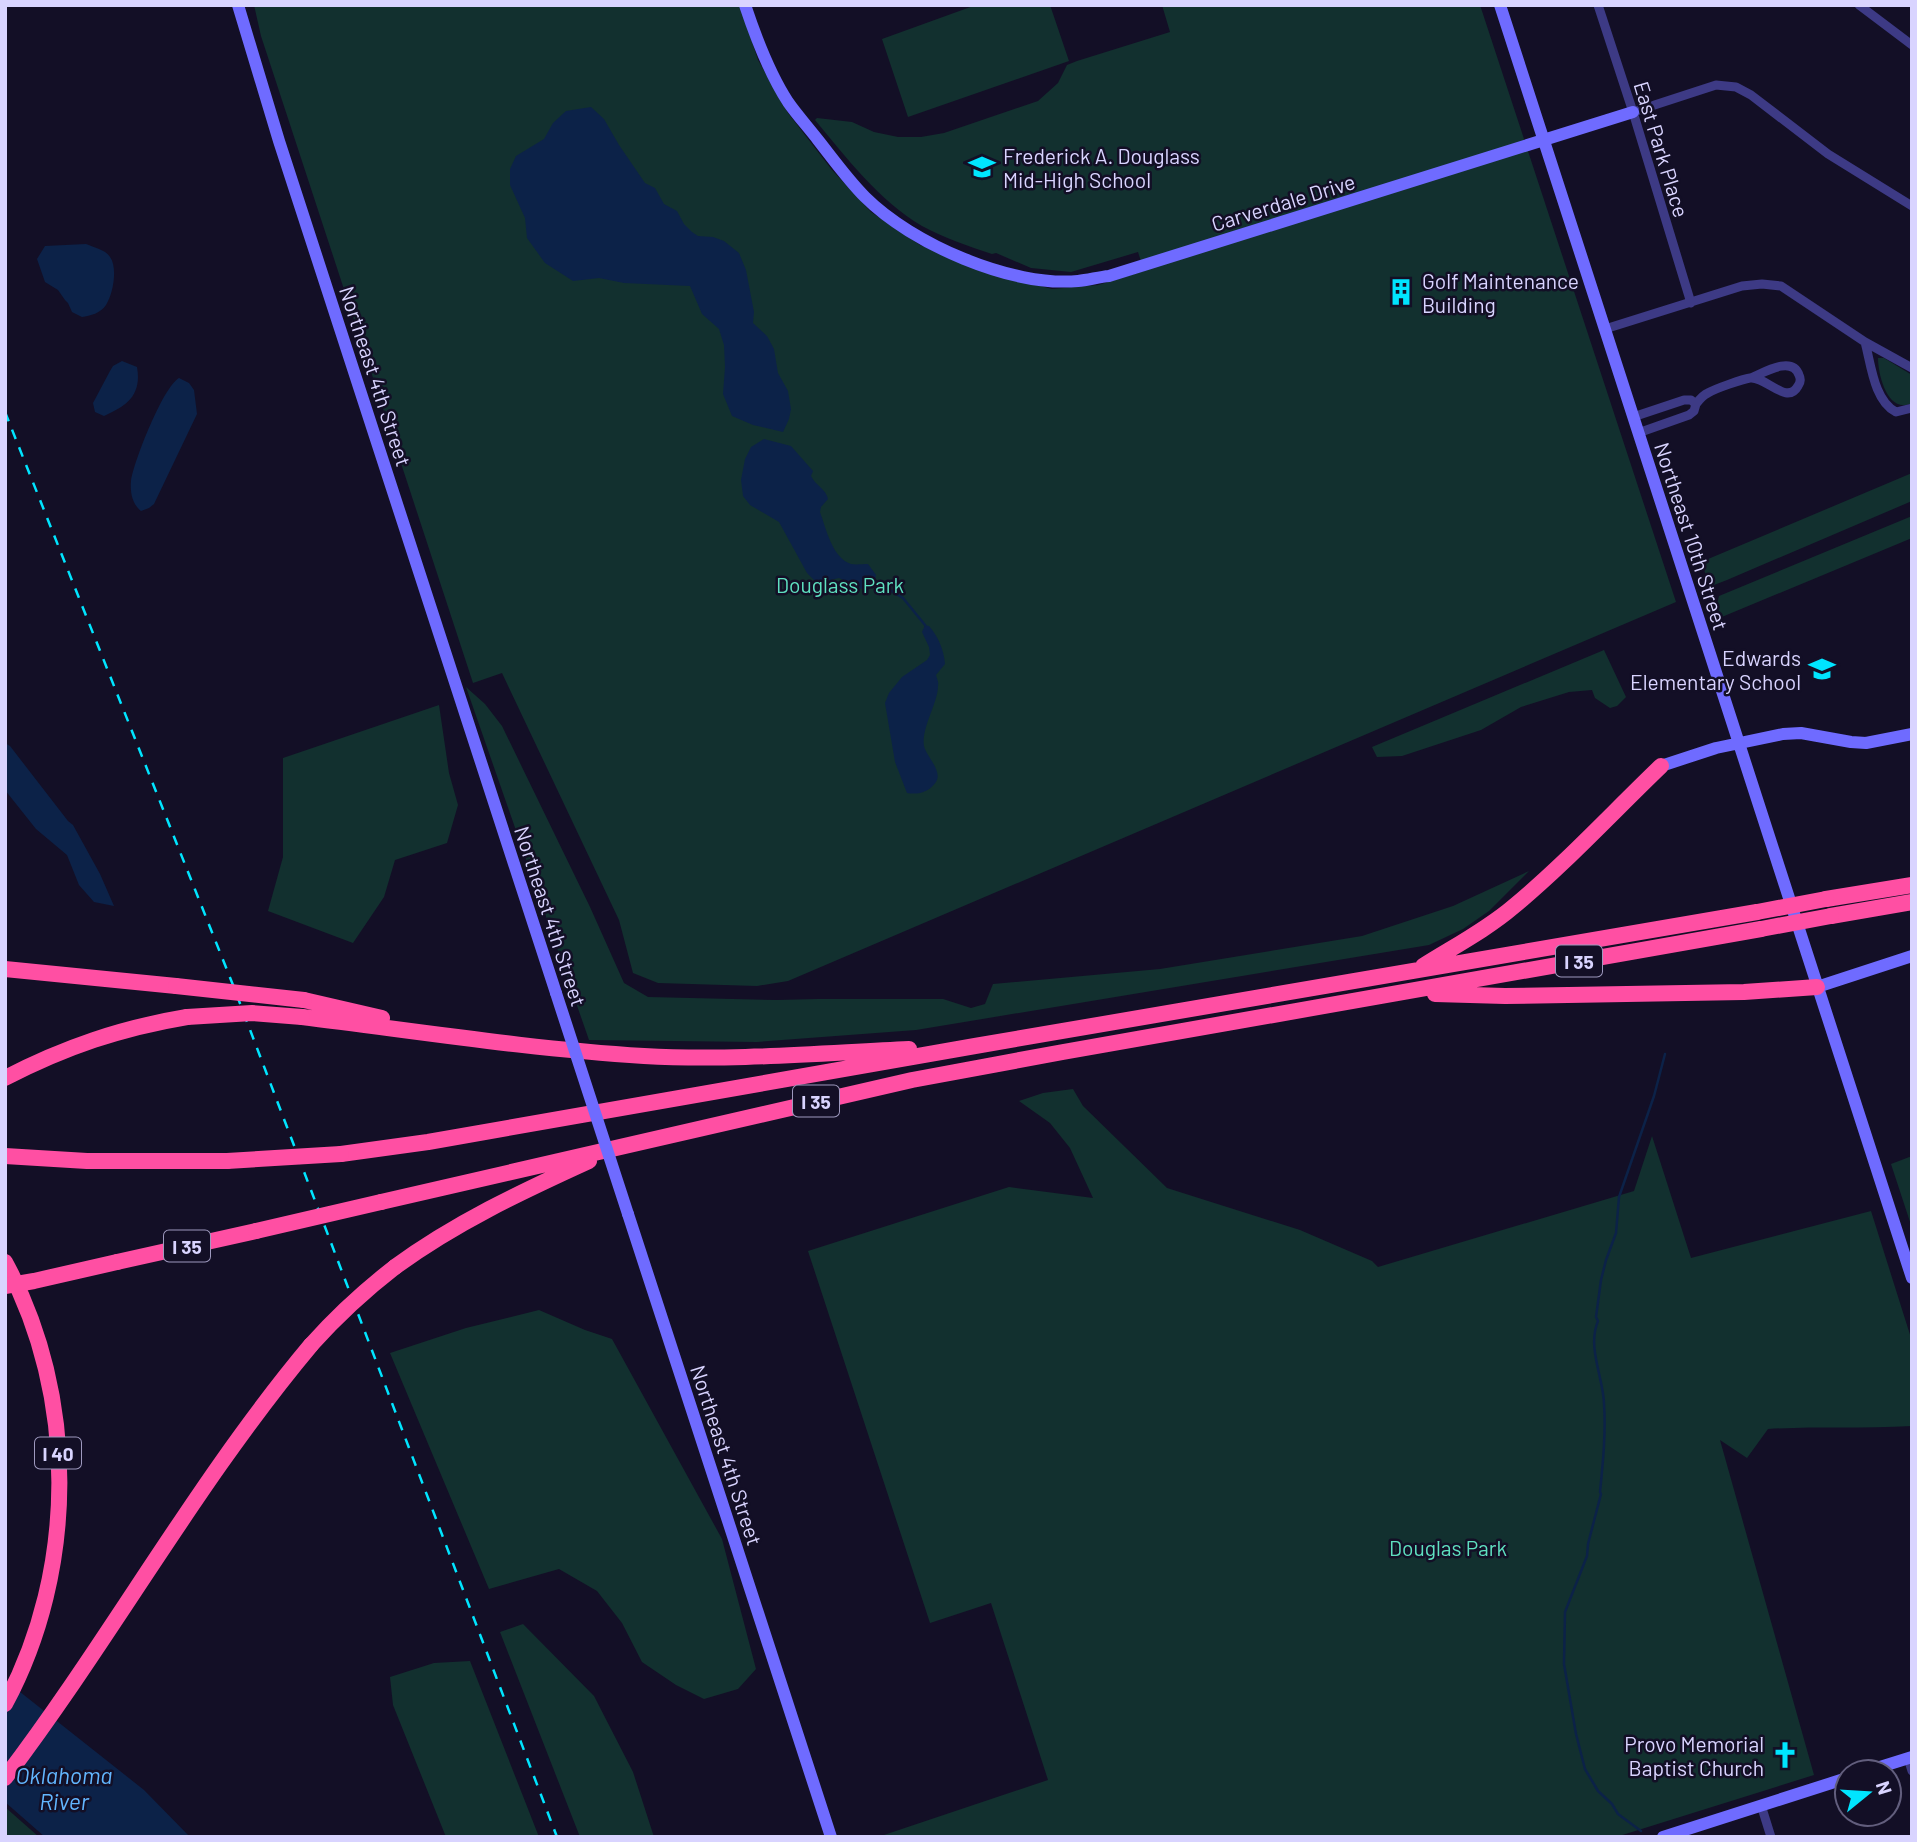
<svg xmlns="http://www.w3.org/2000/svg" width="1917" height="1842" viewBox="0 0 1917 1842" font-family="Barlow,sans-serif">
<rect width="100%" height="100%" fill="#130f26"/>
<path fill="#12302f" d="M254,5H740L758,60L788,113L832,170L871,212L920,245L979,269L1052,289L1098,285L1144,271L1138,252L1071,272L1031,268L996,253L992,254C968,246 944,238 922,226C878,200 847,158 815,120L817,118L852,122L874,132L898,137H921L944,133L1038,101L1058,83L1067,65L1077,61L1170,32L1162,5H1480L1676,602L788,981L757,986L658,983L633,973L619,920L502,673L473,683L261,36Z
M976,5H1050L1069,61L908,117L882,39Z
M1878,358H1884L1912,375V403C1888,415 1878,375 1878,358Z
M1912,473V501L1727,580L1714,585L1709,583L1701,562Z
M1912,516V538L1717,619L1716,608L1719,596Z
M1604,650L1626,697L1617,706L1610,708L1595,698L1592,690L1569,692L1521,707L1481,730L1402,756L1377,757L1372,747Z
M466,687L485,704L502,726L590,907L624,983L648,997L777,1000L818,999H943L971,1008L985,1004L993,984L1160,969L1362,936L1453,906L1529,871L1489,911L1463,929L1429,945L916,1030L757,1042L589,1040Z
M439,705L449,773L458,805L447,843L395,860L384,897L353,943L268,911L283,857V758Z
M1073,1089L1083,1106L1167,1188L1300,1230L1372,1261L1378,1267L1634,1191L1652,1136L1691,1258L1871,1211L1912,1341V1426C1864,1429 1816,1426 1768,1429L1747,1458L1720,1440L1814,1775L1616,1837H878L1048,1780L991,1603L930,1623L808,1251L1009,1187L1093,1198L1070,1148L1050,1123L1019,1101L1043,1093Z
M1912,1156V1228L1891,1164Z
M539,1310L585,1330L612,1339L722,1539L756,1669L738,1689L704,1699L676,1685L642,1662L622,1623L597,1591L559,1569L489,1589L390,1353L466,1328Z
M523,1624L594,1696L633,1772L654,1837H580L500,1632Z
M470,1661L539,1837H446L393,1705L390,1677L434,1663Z
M5,1807L39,1837H5Z"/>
<path fill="#0c2248" d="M591,107L604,119L619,145L645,183L655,188L664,204L677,211L684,224L692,232L698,236L713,237L724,241L739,253L746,270L754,312L753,323L767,336L774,349L778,373L788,391L791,409L789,419L783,432L753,425L732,416L723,394L725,367L724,345L719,329L702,314L690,286L624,283L599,278L573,281L545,263L527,238L525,218L510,185V169L516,156L544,139L553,123L566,111Z
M86,244C93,247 106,250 110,257C118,268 113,294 106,305C101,313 90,316 82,317L72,312L68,303L65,300L58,290L45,282L37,259L45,246Z
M122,361L137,367C142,395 127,406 104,416L95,412L93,403L110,371L113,366Z
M179,378L189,383L194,390L197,414L154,504L149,508L141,511C132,504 130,492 131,481C134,461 163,387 179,378Z
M764,439L791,446L813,471L811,476C816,486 826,489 828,499L821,507L820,512C826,528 832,558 851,564C856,565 863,564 868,564L876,575L875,581L869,588L862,589L839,578L817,583L807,573L779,522L750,505L743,496L741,480L745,459L751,447Z
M925,625L929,626C938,636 944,650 945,664L936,675C937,679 939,682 938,686C938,703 921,728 924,746C926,756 943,771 936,782C929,792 919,795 907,793L895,762L885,703L889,693L902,677L927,660L930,655L929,647L922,632Z
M5,743L10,746L68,821L73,825L100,874L114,906L94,902L79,885L67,855L36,829L5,790Z
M5,1680L144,1790L190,1837H45L5,1802Z"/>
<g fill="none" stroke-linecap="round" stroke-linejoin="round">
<path stroke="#0c2248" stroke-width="2.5" d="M875,581L903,598L925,625
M1641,1831L1618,1814L1612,1804L1598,1791L1585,1769L1576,1734L1564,1664L1565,1612L1587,1556L1588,1544L1601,1494L1600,1492C1603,1462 1606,1433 1604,1403C1603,1377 1587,1347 1598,1321L1596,1317L1601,1280L1606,1260L1616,1233L1619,1197L1654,1096L1665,1054"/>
<path stroke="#3d3a85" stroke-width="9" d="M1598,5L1633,112L1691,303
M1859,5L1912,45
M1633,112L1716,85L1736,87L1751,95L1828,154L1912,206
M1605,329L1742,286L1762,284L1781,286L1865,342C1871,364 1874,401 1896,412L1912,408
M1865,342L1912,368
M1696,404C1699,400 1703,395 1708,393C1714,389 1743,379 1750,378C1766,376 1787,406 1798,386C1801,382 1801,379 1799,375C1792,355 1763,373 1751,378
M1633,417L1684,400H1691L1696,404L1694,411L1689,415L1638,433
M1908,1758L1912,1771
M1761,1805L1771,1837"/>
<path stroke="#6f6bff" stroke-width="12" d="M238,5L279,141L556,993
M745,5C756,38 769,73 788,102C797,115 808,127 818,140C833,159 848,180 865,197C912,244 1011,287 1078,281C1088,280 1099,277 1109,276L1633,112
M1500,5L1912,1278
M1661,766L1716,748L1783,734L1801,733L1851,742L1866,743L1912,734
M1817,987L1912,956
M628,1214L831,1837
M1864,1772L1912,1757
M1663,1837L1847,1778"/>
<path stroke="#ff4fa3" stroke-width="16" d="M1826,899L1912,885
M1831,916L1912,902
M1423,966C1453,947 1486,930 1513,907C1565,864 1612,813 1661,766
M5,969L176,986
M1435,994L1505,996L1744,992L1817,987
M304,1000L382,1018
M302,1017C416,1031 530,1049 644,1056C732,1061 821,1053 909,1049
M5,1078C65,1047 121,1028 187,1017
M341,1154L428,1142L975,1046L1757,912
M5,1156L87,1161H227
M381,1202L912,1080L1063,1052L1761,929
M5,1262C78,1396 77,1570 5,1704
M117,1262L256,1231
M395,1267C455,1223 521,1192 589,1161
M5,1778C112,1637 197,1481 311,1345"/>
<path stroke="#00e5ff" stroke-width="2.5" stroke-dasharray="10 9" stroke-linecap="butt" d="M5,412L233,985L557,1837"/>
<path stroke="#6f6bff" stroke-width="12" d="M556,993L628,1214"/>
<path stroke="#ff4fa3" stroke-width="16" d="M1757,912L1826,899
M1761,929L1831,916
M176,986L304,1000
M187,1017L252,1013L302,1017
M227,1161L341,1154
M256,1231L381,1202
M5,1286L34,1281L117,1262
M311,1345C337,1316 364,1291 395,1267"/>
</g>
<defs>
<symbol id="school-bare" viewBox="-9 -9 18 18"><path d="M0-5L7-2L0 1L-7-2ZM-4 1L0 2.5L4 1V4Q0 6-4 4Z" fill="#00e5ff" stroke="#130f26" stroke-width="2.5" paint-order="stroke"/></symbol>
<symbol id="building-bare" viewBox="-9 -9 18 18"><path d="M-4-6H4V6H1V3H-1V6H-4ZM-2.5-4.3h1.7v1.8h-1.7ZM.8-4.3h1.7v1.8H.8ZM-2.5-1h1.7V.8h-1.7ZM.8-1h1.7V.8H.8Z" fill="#00e5ff" stroke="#130f26" stroke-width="2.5" paint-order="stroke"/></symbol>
<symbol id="church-bare" viewBox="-9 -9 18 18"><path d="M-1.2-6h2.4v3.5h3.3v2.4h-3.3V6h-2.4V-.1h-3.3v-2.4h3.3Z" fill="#00e5ff" stroke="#130f26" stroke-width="2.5" paint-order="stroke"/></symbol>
</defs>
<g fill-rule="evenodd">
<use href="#school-bare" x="963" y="148" width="38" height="38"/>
<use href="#building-bare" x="1382" y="273" width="38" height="38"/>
<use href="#school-bare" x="1803" y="650" width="38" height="38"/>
<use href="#church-bare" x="1766" y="1736" width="38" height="38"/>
</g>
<g text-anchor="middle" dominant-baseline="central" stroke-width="5" stroke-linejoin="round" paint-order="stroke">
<g fill="#130f26" stroke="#9e99be" stroke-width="2">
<rect x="1556" y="945.5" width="46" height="31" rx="5"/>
<rect x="793" y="1085.5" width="46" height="31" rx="5"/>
<rect x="164" y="1230.5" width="46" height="31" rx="5"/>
<rect x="35" y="1437.5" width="46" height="31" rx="5"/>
</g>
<g font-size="19" font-weight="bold" fill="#d9d4ff">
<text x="1579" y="961">I 35</text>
<text x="816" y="1101">I 35</text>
<text x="187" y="1246">I 35</text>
<text x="58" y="1453">I 40</text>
</g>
<g font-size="21" fill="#d9d4ff" stroke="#130f26">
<text transform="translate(1662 149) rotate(73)">East Park Place</text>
<text transform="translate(1283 202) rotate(-17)">Carverdale Drive</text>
<text transform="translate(376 376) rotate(72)">Northeast 4th Street</text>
<text transform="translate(1692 536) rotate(72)">Northeast 10th Street</text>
<text transform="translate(551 916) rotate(72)">Northeast 4th Street</text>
<text transform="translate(727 1455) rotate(72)">Northeast 4th Street</text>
</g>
<g font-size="21" fill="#d9d4ff" stroke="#130f26" text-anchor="start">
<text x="1003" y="155">Frederick A. Douglass<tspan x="1003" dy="24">Mid-High School</tspan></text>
<text x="1422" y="280">Golf Maintenance<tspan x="1422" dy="24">Building</tspan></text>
<text x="1801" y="657" text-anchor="end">Edwards<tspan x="1801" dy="24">Elementary School</tspan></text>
<text x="1764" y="1743" text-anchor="end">Provo Memorial<tspan x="1764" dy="24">Baptist Church</tspan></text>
</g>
<g font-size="21" fill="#5fe0c0" stroke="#130f26">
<text x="840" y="584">Douglass Park</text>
<text x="1448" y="1547">Douglas Park</text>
</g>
<g font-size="23" font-style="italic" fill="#62b6ff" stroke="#130f26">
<text x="64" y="1775">Oklahoma<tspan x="64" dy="26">River</tspan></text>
</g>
</g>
<rect width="1917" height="1842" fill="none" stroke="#d9d4ff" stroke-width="14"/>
<g transform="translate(1868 1793) rotate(72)"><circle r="33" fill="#130f26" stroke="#625e7d" stroke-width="2"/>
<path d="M0-5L12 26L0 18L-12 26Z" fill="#00e5ff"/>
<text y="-10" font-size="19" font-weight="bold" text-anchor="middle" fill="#d9d4ff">N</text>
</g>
</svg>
